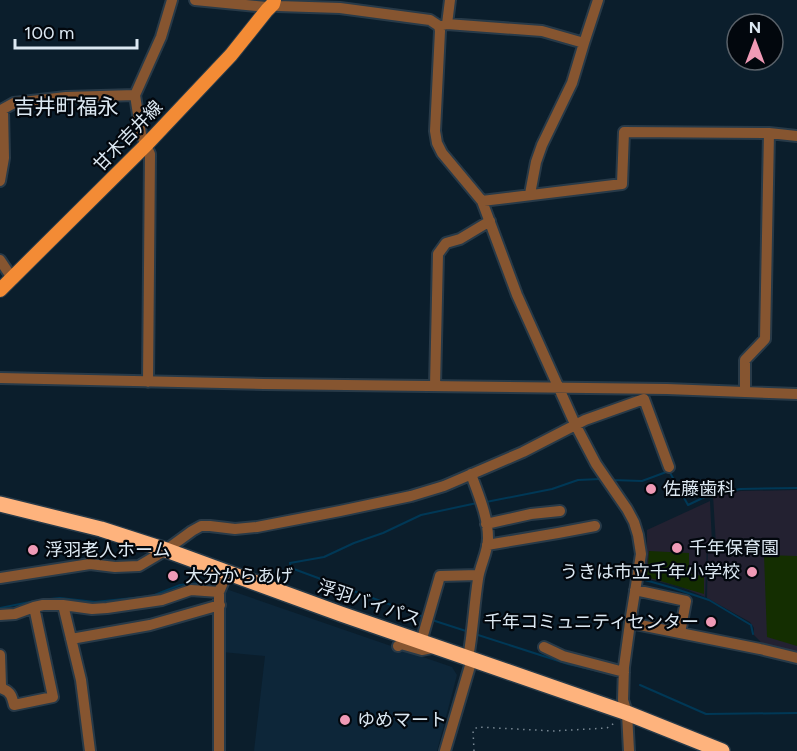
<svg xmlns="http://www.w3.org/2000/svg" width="797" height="751" viewBox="0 0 797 751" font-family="Figtree,'Noto Sans JP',sans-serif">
<rect width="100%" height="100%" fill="#0b1e2c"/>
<path fill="#0d2639" d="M226,589L452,667L457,675L437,751H254L265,656L222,652L223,595Z"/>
<path fill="#232131" d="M797,490V656L762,647L760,641L754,635V628L750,622L707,598L708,545H716L713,495L741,491Z
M710,501L712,543L707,544L705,597L679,586L644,578L647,552V530Z"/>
<path fill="#142e01" d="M649,551L689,553V574L704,576V594L647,577Z
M764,555L797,556V646L767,637Z"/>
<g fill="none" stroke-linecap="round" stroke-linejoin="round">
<path stroke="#003856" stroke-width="2" d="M612,480L642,481L669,471L688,505L709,495L740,489L797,488
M486,502L552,489L578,480L600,479
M645,580L673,588L709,600L751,625L753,634
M0,608L40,600L60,598L95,602L152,596L180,585L211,582
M424,617L291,568L290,563L324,557L354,543L383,533L421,515L477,503
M432,620L469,632
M475,634L568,664L607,673
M640,685L706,714L797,713"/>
<defs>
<path id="minor" d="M195,0L266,7L273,4L278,6L340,8L430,20L439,26L447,24L542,31L584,43L572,83L542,145L536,162L530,194
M447,24L450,0
M439,26L440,31L435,131L437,143L442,153L482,201L517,295L575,424L596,464L627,509L634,522L638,535L641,554L630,623L624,667L623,700L627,713L629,751
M584,43L598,0
M0,181L4,158L3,109L14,103L66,97L135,95
M482,201L622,184L624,132L769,133L797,136
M0,260L12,278
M0,378L264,384L667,389L797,394
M148,382L150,154L141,134L135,95L161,37L172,0
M435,386L438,254L446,243L460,239L490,221
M745,392V360L765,339L769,133
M486,524L531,514L560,511
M487,545L558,533L595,526
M0,578L90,564L115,567L139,566L166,550L192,531L201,526H210L235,529L257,527L340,511L411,496L444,486L523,452L585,420L644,399L669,467
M635,590L686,601L680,633
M63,605L81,680L90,751
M0,615L15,614L34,607L43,605H63L92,609L107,608L162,600L191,590L219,592
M630,623L760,649L797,658
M71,639L150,625L220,605
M421,642L440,576L478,575
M398,646L401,644L422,650L432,648
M544,647L563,656L624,672
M0,655L1,686L3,689C11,692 12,697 14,705L53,697L34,607
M468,658C473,631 474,605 478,579C480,565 488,552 488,538C488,516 478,494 471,474
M219,751V592L227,573
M445,751L472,659"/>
<path id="major" d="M0,290L147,144L231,55L267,10L273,4L274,0"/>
<path id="highway" d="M0,504L101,529L166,550L341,614L627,713L722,751"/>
</defs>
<use href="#minor" stroke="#283a48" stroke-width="14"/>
<use href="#major" stroke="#283a48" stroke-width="16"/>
<use href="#highway" stroke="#283a48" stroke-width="18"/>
<path stroke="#798894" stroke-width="1.5" stroke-dasharray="1.5 4.5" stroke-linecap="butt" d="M474,751L473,730L478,727L553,731L607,728L616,722"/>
<use href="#minor" stroke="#865530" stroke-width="10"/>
<use href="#major" stroke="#f38b35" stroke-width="14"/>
<use href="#highway" stroke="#feb37d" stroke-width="15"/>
</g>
<g fill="#f09ab6" stroke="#02070d" stroke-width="2">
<circle cx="651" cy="489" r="6"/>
<circle cx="677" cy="548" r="6"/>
<circle cx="33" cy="550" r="6"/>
<circle cx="752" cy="572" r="6"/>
<circle cx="173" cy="576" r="6"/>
<circle cx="711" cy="622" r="6"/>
<circle cx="345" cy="720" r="6"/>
</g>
<g text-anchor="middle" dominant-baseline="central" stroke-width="4.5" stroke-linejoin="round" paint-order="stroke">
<g font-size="18" fill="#dce8f2" stroke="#02070d">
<text transform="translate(128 136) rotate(-46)">甘木吉井線</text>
<text transform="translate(369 603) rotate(19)">浮羽バイパス</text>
</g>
<g font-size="18" fill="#dce8f2" stroke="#02070d" text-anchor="start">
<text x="663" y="489">佐藤歯科</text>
<text x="689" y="548">千年保育園</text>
<text x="45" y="550">浮羽老人ホーム</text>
<text x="740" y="572" text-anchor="end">うきは市立千年小学校</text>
<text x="185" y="576">大分からあげ</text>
<text x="699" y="622" text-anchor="end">千年コミュニティセンター</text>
<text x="357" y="720">ゆめマート</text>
</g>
<g font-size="21" fill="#dce8f2" stroke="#02070d">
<text x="66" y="106">吉井町福永</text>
</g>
</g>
<g transform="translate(755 42)"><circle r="28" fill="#02070d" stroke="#596169" stroke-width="1.5"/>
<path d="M0-4.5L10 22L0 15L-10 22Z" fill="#f09ab6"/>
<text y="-9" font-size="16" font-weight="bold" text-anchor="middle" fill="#dce8f2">N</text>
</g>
<path d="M15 39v9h122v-9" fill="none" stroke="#dce8f2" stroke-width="3"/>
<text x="24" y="39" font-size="18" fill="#dce8f2" stroke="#02070d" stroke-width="4.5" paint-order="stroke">100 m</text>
</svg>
